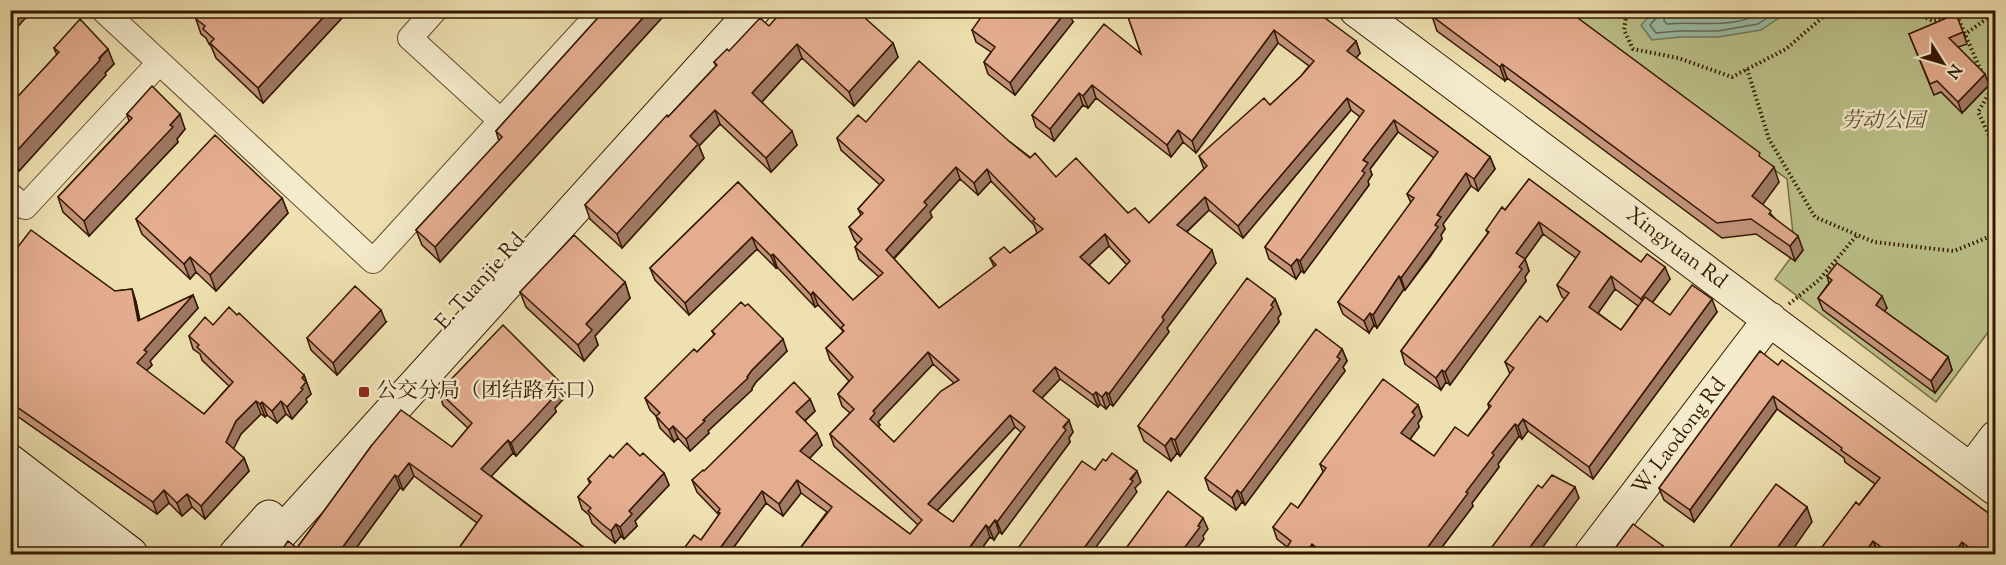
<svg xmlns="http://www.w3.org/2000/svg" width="2006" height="565" viewBox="0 0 2006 565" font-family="'Sorts Mill Goudy','Noto Serif SC',serif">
<rect width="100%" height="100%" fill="#eee0b0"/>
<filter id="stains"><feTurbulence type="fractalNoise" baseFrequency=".00333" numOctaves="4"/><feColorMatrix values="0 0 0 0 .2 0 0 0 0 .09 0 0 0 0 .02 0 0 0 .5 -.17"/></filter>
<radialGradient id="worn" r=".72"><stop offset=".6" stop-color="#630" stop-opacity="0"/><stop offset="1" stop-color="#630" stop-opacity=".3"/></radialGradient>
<path fill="#bcc189" stroke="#786c45" stroke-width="1.5" d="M1564,10L1995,11V323L1936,402L1775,279L1795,252L1787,179L1561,15Z"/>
<path fill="#9bbea6" stroke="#717b64" stroke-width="1.5" d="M1655,10H1789V11L1761,30L1718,37H1680L1652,40L1641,25Z"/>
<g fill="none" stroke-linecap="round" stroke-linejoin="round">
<path stroke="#676a54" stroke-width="1.5" d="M1659,10L1658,16L1650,25L1656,33L1679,31H1718L1758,24L1779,10
M1666,10L1664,21L1667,24C1699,21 1738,30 1765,10
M1675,10L1678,14L1717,15L1741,10"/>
<defs>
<path id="street" d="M103,10L373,261L602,10
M435,10L410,38L501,121
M10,195L25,207L159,63"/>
<path id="secondary" d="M1356,10L1996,489
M10,461L131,554
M1971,470L1996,437
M10,493L94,554
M10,522L55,554
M236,554L269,517
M262,554L754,10
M1591,554L1770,319"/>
</defs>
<use href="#street" stroke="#62492d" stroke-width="26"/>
<use href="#secondary" stroke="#331701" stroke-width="35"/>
<path stroke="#331701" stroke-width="4" stroke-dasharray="1.5 3" stroke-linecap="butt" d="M1627,10L1624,30L1633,49L1678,58L1732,77L1786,49L1831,10
M1910,10L1933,21L1957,16L1981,71
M1964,35L1996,12
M1747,69L1769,139L1815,217L1874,242L1954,251L1996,234
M1986,80L1993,87L1978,112L1996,150
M1789,304L1819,280L1857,235"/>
<use href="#street" stroke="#f4ebcc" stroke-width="24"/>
<use href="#secondary" stroke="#f4ebcc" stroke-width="33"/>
</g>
<path fill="#c4957c" stroke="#331701" stroke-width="1.5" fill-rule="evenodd" d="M605,10H669L440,262L422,245L416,230L499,141L496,131Z
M1127,14L1356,41L1360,53L1356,58L1490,157L1495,169L1478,191L1471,186L1443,224L1445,229L1441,235L1442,239L1430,257L1405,290L1404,289L1377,328L1374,325L1369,333L1343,314L1338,302L1411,203L1407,194L1434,158L1398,132L1370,169L1372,175L1368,181L1369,185L1304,273L1301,271L1296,279L1269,259L1265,247L1360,117L1351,110L1243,238L1209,210L1187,232L1216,263L1167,328L1169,332L1113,406L1110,404L1106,409L1100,404L1098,407L1060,379L1042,398L1073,432L1069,438L1070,442L1002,534L999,532L994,540L990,537L977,555H795L827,512L801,493L783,516L766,503L728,555H679L701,540L719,515L697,492L692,480L810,399L815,411L805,421L822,445L809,459L910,534L918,525L834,446L830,434L850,413L842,406L838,394L849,381L830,360L826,348L843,332L842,330L818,305L815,307L777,267L776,268L757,249L689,315L655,280L650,268L738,182L853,300L879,277L859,259L855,247L858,244L854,239L849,227L861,215L858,209L880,185L841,150L837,138L866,122L1010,142L1056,177L1149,223L1204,169L1199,156L1270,105L1301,76L1309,66L1278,43L1196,153L1183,142L1171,157L1096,98L1088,108L1083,105L1054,141L1036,127L1032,115L1141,54ZM960,179L978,195L991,181L1034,225L1037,233L1010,253L990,258L994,267L939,308L894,259L932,217L930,212ZM1109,246L1127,265L1109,284L1089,265ZM933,364L954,383L894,442L878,427L880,425L878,422ZM1015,427L1021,432L953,522L937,511Z
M1432,16L1762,159L1779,182L1762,204L1803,250L1795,261L1756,234L1722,238L1507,78L1505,81L1437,31Z
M196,19H341L263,103L216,58L211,46L209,44L206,38L201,34Z
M1073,22L1015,95L988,74L984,62L991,52L976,42L972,30Z
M769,26L893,43L898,57L854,106L802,58L762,102L797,145L771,172L720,124L699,146L704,158L622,248L590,219L585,205L716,66L714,62L729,51Z
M1963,32L1967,44L1958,47L1989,85L1962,113L1941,92L1934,95L1909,34Z
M54,48L114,64L105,73L106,75L19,171L10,163V105L57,55Z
M127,114L185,129L177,139L178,142L89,236L63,212L58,197L129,121Z
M1529,179L1641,262L1670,279L1652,303L1670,315L1717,312L1593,479L1528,431L1522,439L1519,436L1498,464L1499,467L1472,503L1473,506L1436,555H1282L1287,547L1277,539L1273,527L1298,508L1323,472L1320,464L1418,405L1422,417L1418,423L1419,427L1410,439L1434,456L1468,436L1489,408L1488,404L1510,374L1505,362L1547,322L1565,299L1562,297L1557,285L1576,258L1543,234L1525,259L1529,271L1525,277L1526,281L1450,385L1446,382L1441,390L1405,364L1401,351L1488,233L1486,230L1505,210ZM1615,289L1638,306L1621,330L1598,313Z
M282,198L288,213L216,291L196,272L190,279L142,234L136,219Z
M10,257L115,291L132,289L136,302L140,320L193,295L198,308L150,361L152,365L146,371L204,414L229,386L202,360L200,354L193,349L189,336L213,325L304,375L311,394L306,399L307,402L292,419L286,414L277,423L267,415L265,417L261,414L241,434L233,449L244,458L249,471L205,519L192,507L182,516L169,503L157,514L10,411Z
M1827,276L1887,308L1884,311L1948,357L1952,370L1935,393L1823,310L1818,298L1829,283Z
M625,282L630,298L595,336L598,345L584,361L526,307L520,292Z
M1275,299L1281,314L1278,318L1279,322L1180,456L1177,453L1171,461L1144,441L1138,426Z
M386,322L337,375L311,350L307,338Z
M712,331L787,351L756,382L752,388V390L708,431L709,433L690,451L678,438L674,442L660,428L656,416L650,410L645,398L697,352L714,335Z
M1342,349L1347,361L1343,367L1345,371L1245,505L1242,502L1236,510L1209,490L1205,478Z
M1760,351L1995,555H1880L1878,553L1859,505L1875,484L1845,462L1844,458L1777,409L1694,522L1664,500L1659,488Z
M561,383L566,396L555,408L556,412L516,456L513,453L491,476L583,547L585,555H454L477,523L414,476L403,490L400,488L351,555H278L297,548L372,445L452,447L468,428L443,405L439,392Z
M640,456L664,473L669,485L635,521L637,526L624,539L621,536L615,543L606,536L592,523L589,515L582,509L578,497L590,484L588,479L613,458Z"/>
<path fill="#a07965" stroke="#331701" stroke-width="1.5" d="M13,10H33L10,35V14Z
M330,10H338L341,19L263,103L258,88Z
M650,10H669L440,262L435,247Z
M1067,10H1068L1073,22L1015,95L1010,83Z
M1274,30L1278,43L1196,153L1192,141Z
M1356,41L1360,53L1352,63L1347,51Z
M893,43L898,57L854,106L849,92Z
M797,44L802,58L757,107L752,93Z
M108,49L114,64L105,73L106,75L19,171L13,155Z
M1502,64L1507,78L1505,81L1500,67Z
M1985,74L1989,85L1962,113L1958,102Z
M1092,85L1096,98L1088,108L1083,96Z
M1079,93L1083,105L1054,141L1050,129Z
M1347,98L1351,110L1243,238L1238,226Z
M715,110L720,124L699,146L704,158L622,248L617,234L690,136Z
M180,114L185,129L177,139L178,142L89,236L84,221Z
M1394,120L1398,132L1370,169L1372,175L1368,181L1369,185L1304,273L1300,261L1362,171L1363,160Z
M1178,130L1183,142L1171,157L1167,145Z
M792,131L797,145L771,172L766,158Z
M1490,157L1495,169L1478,191L1474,179Z
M956,167L960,179L930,212L932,217L890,262L886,250L924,202Z
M1774,167L1779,182L1758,211L1752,196Z
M987,169L991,181L978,195L974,183Z
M1466,173L1471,186L1443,224L1445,229L1441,235L1442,239L1405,290L1401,278L1435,225L1437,215Z
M1205,197L1209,210L1181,237L1177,225Z
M282,198L288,213L216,291L210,275Z
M1539,222L1543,234L1525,259L1529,271L1525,277L1526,281L1450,385L1445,372L1516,253Z
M1105,234L1109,246L1085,269L1080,257Z
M1798,236L1803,250L1795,261L1790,246Z
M752,237L757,249L689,315L685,303Z
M1212,250L1216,263L1167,328L1169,332L1113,406L1109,394L1162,317Z
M773,254L777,267L776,268L771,256Z
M190,257L196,272L190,279L184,264Z
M1297,259L1301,271L1296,279L1291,266Z
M1665,267L1670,279L1646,311L1641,299Z
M1399,276L1404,289L1377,328L1373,315Z
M1611,276L1615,289L1594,319L1589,307Z
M625,282L630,298L595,336L598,345L584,361L578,345L586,324Z
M132,289L136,302L142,334L138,321Z
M813,292L818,305L815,307L811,295Z
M193,295L198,308L150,361L152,365L141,376L137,363L144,350Z
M1882,296L1887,308L1880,317L1876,305Z
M1275,299L1281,314L1278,318L1279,322L1180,456L1175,440Z
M1712,299L1717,312L1593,479L1589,467Z
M381,310L386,322L337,375L333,363Z
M1370,313L1374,325L1369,333L1364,321Z
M783,339L787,351L756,382L752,388V390L708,431L709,433L690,451L686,439L703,420L747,377L752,370Z
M1342,349L1347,361L1343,367L1345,371L1245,505L1241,493Z
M928,352L933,364L878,422L880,425L874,431L870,419L873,411Z
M1948,357L1952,370L1935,393L1931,381Z
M1055,367L1060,379L1037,403L1033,391Z
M1442,370L1446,382L1441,390L1436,378Z
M304,375L311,394L306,399L307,402L292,419L287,407L301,388L302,378Z
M561,383L566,396L555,408L556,412L516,456L511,443L549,396Z
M1096,392L1100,404L1098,407L1093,395Z
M1106,392L1110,404L1106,409L1102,397Z
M1773,396L1777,409L1694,522L1690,510Z
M810,399L815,411L801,424L796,412Z
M256,401L261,414L241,434L231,454L226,442L236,421Z
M281,401L286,414L277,423L272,411Z
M262,402L267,415L265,417L260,404Z
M1418,405L1422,417L1418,423L1419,427L1405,446L1401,433L1412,412Z
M1010,415L1015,427L932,516L928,504Z
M1523,419L1528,431L1522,439L1518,426Z
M1069,420L1073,432L1069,438L1070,442L1002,534L997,522Z
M1515,424L1519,436L1498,464L1499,467L1472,503L1473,506L1436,555H1422L1492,453Z
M673,426L678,438L674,442L669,430Z
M817,433L822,445L804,464L800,451Z
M1171,438L1177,453L1171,461L1165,446Z
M508,440L513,453L486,482L481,469Z
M244,458L249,471L205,519L201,506Z
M409,463L414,476L403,490L398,477Z
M1137,471L1141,482L1135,488L1137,492L1090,555H1079Z
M664,473L669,485L635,521L637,526L624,539L620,527L629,511Z
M395,475L400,488L351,555H337Z
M797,480L801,493L783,516L779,504Z
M1575,487L1579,498L1537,555H1524Z
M164,490L169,503L157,514L153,502Z
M1237,490L1242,502L1236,510L1232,498Z
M762,491L766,503L728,555H715Z
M187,494L192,507L182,516L177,503Z
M1807,507L1812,522L1789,555H1772Z
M1203,518L1208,529L1203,536L1204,539L1192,555H1179Z
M995,520L999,532L994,540L989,528Z
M616,524L621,536L615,543L611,531Z
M986,525L990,537L977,555H964Z
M1873,541L1878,553L1877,555H1863Z
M1962,542L1966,555H1953Z
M1312,544L1316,555H1305Z
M1663,546L1666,555H1656Z
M583,547L585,555H578Z"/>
<path fill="#e4ad90" stroke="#331701" stroke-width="1.5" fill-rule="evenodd" d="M204,10H330L258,88L210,43L214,39L203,29L205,26L196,19Z
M605,10H650L435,247L416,230L502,137L496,131Z
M783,10H856L893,43L849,92L797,44L752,93L792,131L766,158L715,110L690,136L698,144L617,234L585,205L667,115L668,117L717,65L714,62L727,49L729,51L760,18L769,26Z
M986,10H1067L1010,83L984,62L995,47L972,30Z
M1135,10H1314L1356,41L1347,51L1490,157L1474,179L1466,173L1437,215L1441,217L1435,225L1438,227L1425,245L1401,278L1399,276L1373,315L1370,313L1364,321L1338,302L1414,198L1407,194L1438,152L1394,120L1363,160L1368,163L1362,171L1365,173L1300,261L1297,259L1291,266L1265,247L1364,111L1347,98L1238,226L1205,197L1177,225L1212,250L1162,317L1164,320L1109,394L1106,392L1102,397L1096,392L1093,395L1055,367L1033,391L1069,420L1063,427L1066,430L997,522L995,520L989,528L986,525L964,555H795L832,507L797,480L779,504L762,491L715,555H679L694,535L701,540L720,513L718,512L720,509L692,480L703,470L704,471L794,382L810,399L796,412L817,433L800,451L910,534L922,520L830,434L854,409L838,394L853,377L826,348L844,331L841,328L844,325L813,292L811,295L773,254L771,256L752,237L685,303L650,268L738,182L853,300L883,273L855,247L862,239L849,227L863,213L858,209L884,180L837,138L858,115L866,122L919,61L1010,142L1030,158L1035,153L1056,177L1076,158L1128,213L1135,208L1149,223L1207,166L1199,156L1264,98L1270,105L1301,76L1314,61L1274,30L1192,141L1178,130L1167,145L1092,85L1083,96L1079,93L1050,129L1032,115L1104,24L1141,54L1127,14ZM956,167L974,183L987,169L1035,219L1033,221L1043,229L1010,253L1004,247L990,258L996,265L939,308L886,250L927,205L924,202ZM1105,234L1130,261L1109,284L1080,257ZM928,352L959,380L941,391L894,442L870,419L875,413L873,411ZM1010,415L1025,427L953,522L928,504Z
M1436,10H1567L1760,153L1759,156L1774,167L1752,196L1771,211L1769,214L1798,236L1790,246L1751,219L1717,223L1502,64L1500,67L1432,16Z
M1956,14L1963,32L1949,38L1985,74L1958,102L1937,81L1930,84L1909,34Z
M80,19L108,49L99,58L100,60L13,155L10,153V105L59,52L54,48Z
M152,86L180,114L170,125L173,127L84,221L58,197L132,118L127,114Z
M215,135L282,198L210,275L190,257L184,264L136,219Z
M1529,179L1641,262L1647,254L1665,267L1641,299L1611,276L1589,307L1621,330L1645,297L1670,315L1692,285L1712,299L1589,467L1523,419L1518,426L1515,424L1492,453L1494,455L1466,492L1468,493L1422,555H1326L1312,544L1305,555H1282L1291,541L1273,527L1291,503L1298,508L1326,468L1320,464L1383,379L1418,405L1412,412L1415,415L1401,433L1434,456L1455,427L1468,436L1491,406L1488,404L1514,368L1505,362L1540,316L1547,322L1569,293L1557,285L1580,252L1539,222L1516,253L1525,259L1519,267L1522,269L1445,372L1442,370L1436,378L1401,351L1489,232L1486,230L1502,207L1505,210Z
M31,230L115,291L132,289L138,321L193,295L144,350L147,352L137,363L204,414L233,382L197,347L199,345L189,336L205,317L213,325L229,307L237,315L239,313L304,375L302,378L306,382L301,388L303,389L287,407L281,401L272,411L262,402L260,404L256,401L236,421L226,442L244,458L201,506L187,494L177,503L164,490L153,502L10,402V257Z
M574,235L625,282L586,324L592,330L578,345L520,292Z
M1837,263L1882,296L1876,305L1948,357L1931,381L1818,298L1832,280L1827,276Z
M1247,278L1275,299L1271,305L1273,307L1175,440L1171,438L1165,446L1138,426Z
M355,286L381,310L333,363L307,338Z
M741,302L745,306L748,304L783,339L752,370L747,377L748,378L703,420L705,421L686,439L673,426L669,430L656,416L660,413L645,398L694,349L697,352L715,334L712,331Z
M503,325L561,383L549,396L552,399L531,422L511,443L508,440L481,469L583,547L578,555H454L482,516L409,463L398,477L395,475L337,555H278L288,541L297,548L372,445L401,410L452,447L472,423L439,392Z
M1316,329L1342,349L1337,357L1340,359L1241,493L1237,490L1232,498L1205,478Z
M1760,351L1778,365L1782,360L1995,518V555H1979L1962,542L1953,555H1892L1873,541L1863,555H1816L1856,502L1859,505L1880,478L1841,450L1842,448L1773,396L1690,510L1659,488Z
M627,443L640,456L643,453L664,473L629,511L632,514L620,527L616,524L611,531L602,524L588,511L591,508L578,497L591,482L588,479L610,455L613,458Z
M1112,453L1137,471L1130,479L1133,481L1079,555H1013L1082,461L1095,470L1103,459L1106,461Z
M1552,475L1575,487L1524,555H1486L1538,485L1542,488Z
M1776,484L1807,507L1772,555H1724Z
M1168,491L1203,518L1198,526L1200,527L1179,555H1121Z
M1633,524L1663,546L1656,555H1610Z
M1231,550L1236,555H1228Z"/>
<rect fill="#8f2418" stroke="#f4ebcc" stroke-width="2" x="358" y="386" width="12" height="12" rx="3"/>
<g text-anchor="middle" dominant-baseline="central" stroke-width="5" stroke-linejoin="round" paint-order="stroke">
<g font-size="21" font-style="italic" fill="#5c4a2a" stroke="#f4ebcc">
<text x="1883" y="122">劳动公园</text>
</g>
<g font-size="21" fill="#331701" stroke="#f4ebcc">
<text transform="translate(1676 249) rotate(37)">Xingyuan Rd</text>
<text transform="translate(481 282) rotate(-48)">E. Tuanjie Rd</text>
<text transform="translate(1680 437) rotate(-53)">W. Laodong Rd</text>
</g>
<g font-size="21" fill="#331701" stroke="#f4ebcc" text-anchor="start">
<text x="376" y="392">公交分局（团结路东口）</text>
</g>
</g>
<rect width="2006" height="565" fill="none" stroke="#eee0b0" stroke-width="36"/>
<rect x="12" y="12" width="1982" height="541" fill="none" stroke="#331701" stroke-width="3"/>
<rect x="18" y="18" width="1970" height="529" fill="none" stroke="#331701" stroke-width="1.5"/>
<g transform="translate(1943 63) rotate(127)" stroke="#f4ebcc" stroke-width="4.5" paint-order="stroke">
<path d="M0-4.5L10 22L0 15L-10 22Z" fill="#331701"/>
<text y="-9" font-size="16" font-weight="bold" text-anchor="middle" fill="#331701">N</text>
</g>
<rect width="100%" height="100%" filter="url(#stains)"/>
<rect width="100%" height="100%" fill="url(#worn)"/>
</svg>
